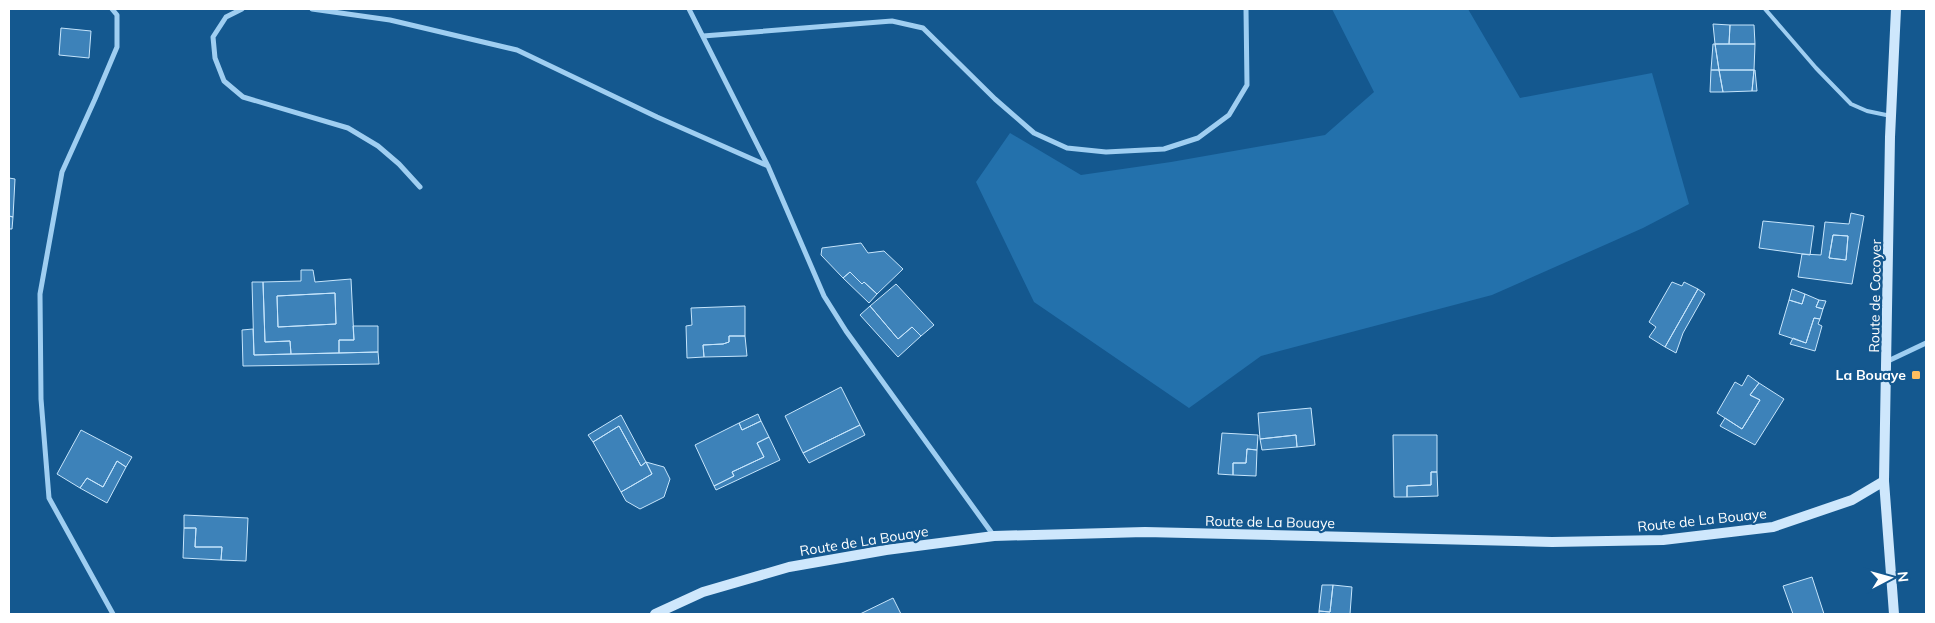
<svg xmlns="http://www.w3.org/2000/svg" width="1935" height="623" viewBox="0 0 1935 623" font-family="Mulish,sans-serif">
<rect width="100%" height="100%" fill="#14588f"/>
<path fill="#2371ac" d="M1332,9H1468L1520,98L1652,73L1689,204L1643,228L1492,295L1261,356L1189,408L1034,302L976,182L1010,133L1081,175L1171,162L1325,135L1374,92Z"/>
<path fill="#3d82b9" stroke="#c6e5fc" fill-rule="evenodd" d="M1713,24L1730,25L1729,44H1715Z
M1730,25H1754L1755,44H1729Z
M61,28L91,31L89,58L59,55Z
M1713,44H1715L1719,70H1711Z
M1715,44H1755L1754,70H1719Z
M1711,70H1719L1723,92H1710Z
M1719,70H1754L1752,91L1723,92Z
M1754,70H1755L1757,91H1752Z
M9,178L15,179L13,217L9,216Z
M1851,213L1864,216L1852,284L1798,277L1802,254L1821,255L1825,222L1849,224ZM1833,235L1848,236L1846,260L1829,258Z
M9,216L13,217L12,229H9Z
M1763,221L1814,226L1810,255L1759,248Z
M1833,235L1848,236L1846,260L1829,258Z
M861,243L868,253L884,251L903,269L877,294L864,282L862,284L850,272L843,278L821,255L822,248Z
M301,270H313L315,282L351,279L354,340H339V353L291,354L290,341L265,342L263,282L301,281ZM335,293L336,324L278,327L277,296Z
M850,272L862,284L864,282L877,294L869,303L843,278Z
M252,282H263L265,342L290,341L291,354L254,355Z
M1672,282L1682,286L1684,282L1698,289L1665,347L1649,337L1656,327L1649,322Z
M896,284L934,325L921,336L912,327L898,339L870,306Z
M1698,289L1705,294L1683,333L1676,353L1665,347Z
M1792,289L1805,294L1802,304L1789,300Z
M335,293L336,324L278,327L277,296Z
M1805,294L1819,300L1816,307L1823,309L1820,319L1814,318L1806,343L1779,334L1789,300L1802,304Z
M1819,300L1826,301L1823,309L1816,307Z
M745,306V336H729V342L723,344L703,345L704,357L687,358L686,326L692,325L691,308Z
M870,306L898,339L912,327L921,336L898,357L860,315Z
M1814,318L1820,319L1818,324L1822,326L1815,351L1790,344L1793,338L1806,343Z
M353,326H378V352L339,353V340H354Z
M253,329L254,355L378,352L379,364L243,366L242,330Z
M729,336H745L747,356L704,357L703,345L723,344L729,342Z
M1748,375L1759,383L1750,395L1760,400L1742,429L1717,413L1735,382L1742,386Z
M1759,383L1784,399L1755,445L1720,426L1725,418L1742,429L1760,400L1750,395Z
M841,387L860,425L803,453L785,416Z
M1311,408L1315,445L1297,447L1296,435L1260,439L1258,413Z
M758,414L761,421L742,430L739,423Z
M621,415L646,462L641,466L619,426L593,442L588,435Z
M761,421L769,437L757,443L764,457L732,472L734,476L714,486L695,445L739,423L742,430Z
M860,425L865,435L809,463L803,453Z
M619,426L641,466L646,462L652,474L621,492L593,442Z
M81,430L132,457L126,467L117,461L103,487L87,478L80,488L57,474Z
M1222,433L1258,435L1257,450L1247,449L1246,463H1233V475L1218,474Z
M1296,435L1297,447L1262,450L1260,439Z
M1393,435H1437V472H1431V485L1407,486V497H1394Z
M769,437L780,460L716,490L714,486L734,476L732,472L764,457L757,443Z
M1247,449L1257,450L1256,476L1233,475V463H1246Z
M117,461L126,467L107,503L80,488L87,478L103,487Z
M646,462L664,467L670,479L664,497L640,509L626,501L621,492L652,474Z
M1431,472H1437L1438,496L1407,497V486L1431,485Z
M184,515L248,518L246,561L221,560L222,547H195L196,528H184Z
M184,528H196L195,547H222L221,560L183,558Z
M1812,577L1824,614H1793L1783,586Z
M1322,585H1333L1330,612L1319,611Z
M1333,585L1352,587L1350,614H1319V611L1330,612Z
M893,598L901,614H860Z"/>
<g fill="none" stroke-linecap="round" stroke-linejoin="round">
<path stroke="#9fcef1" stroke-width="4" d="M1765,9L1816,68L1851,104L1867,111L1891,116"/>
<path stroke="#9fcef1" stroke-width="5" d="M112,9L117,15V47L95,99L62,172L40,294L41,399L49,498L113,614
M242,9L226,17L213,37L215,58L224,81L243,97L348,128L378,146L399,164L420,187
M312,9L390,20L517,50L657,117L768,166
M689,9L768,166L824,296L846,331L994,536
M703,36L892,21L923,28L995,99L1034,133L1067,148L1106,152L1164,149L1198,138L1229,115L1247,85L1246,9
M1888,361L1926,343"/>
<path stroke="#cee7fc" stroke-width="10" d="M655,614L703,592L789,567L886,550L994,536L1145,532L1552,542L1663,540L1773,527L1852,500L1884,481
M1894,614L1884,481L1890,137L1896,9"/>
</g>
<rect fill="#ffbe5f" stroke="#14588f" stroke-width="2" x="1911" y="370" width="10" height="10" rx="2.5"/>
<g text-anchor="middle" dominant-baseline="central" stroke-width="4.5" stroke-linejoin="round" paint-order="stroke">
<g font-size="14" fill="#fff" stroke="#14588f">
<text transform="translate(1875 296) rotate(-89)">Route de Cocoyer</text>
<text transform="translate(1702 520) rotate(-6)">Route de La Bouaye</text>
<text transform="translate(1270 522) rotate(1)">Route de La Bouaye</text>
<text transform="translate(864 541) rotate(-9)">Route de La Bouaye</text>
</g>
<g font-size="14" font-weight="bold" fill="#fff" stroke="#14588f" text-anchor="end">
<text x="1906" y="375">La Bouaye</text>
</g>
</g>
<rect width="1935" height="623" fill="none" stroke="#ffffff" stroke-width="20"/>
<g transform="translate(1890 578) rotate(84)" stroke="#14588f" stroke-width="4" paint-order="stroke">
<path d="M0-4L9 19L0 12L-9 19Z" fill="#ffffff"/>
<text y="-8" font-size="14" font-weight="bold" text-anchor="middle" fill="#ffffff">N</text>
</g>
</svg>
